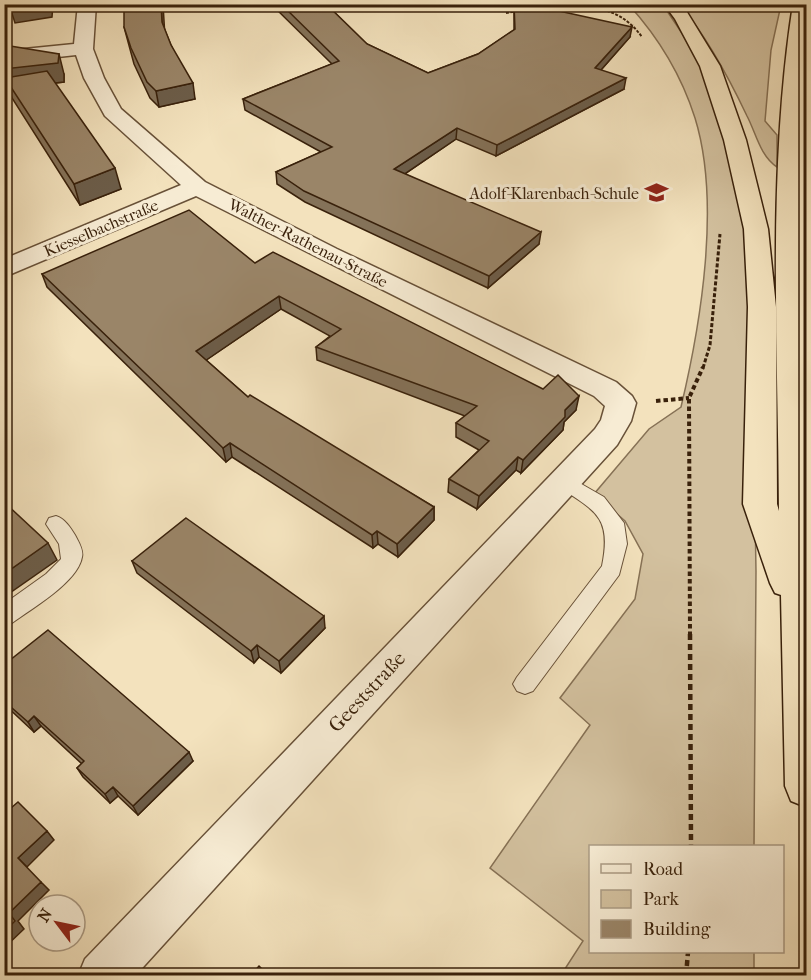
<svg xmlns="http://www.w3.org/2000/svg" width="811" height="980" viewBox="0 0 811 980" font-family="'IM FELL French Canon',serif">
<rect width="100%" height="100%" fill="#f3e2bd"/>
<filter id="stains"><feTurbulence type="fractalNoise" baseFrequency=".00333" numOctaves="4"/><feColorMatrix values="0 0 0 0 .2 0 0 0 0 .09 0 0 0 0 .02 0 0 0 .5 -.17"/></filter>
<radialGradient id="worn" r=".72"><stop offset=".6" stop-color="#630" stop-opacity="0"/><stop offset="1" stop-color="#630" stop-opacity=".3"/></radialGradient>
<path fill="#d3c19f" stroke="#867155" stroke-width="1.5" d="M629,5H663L696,54L715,96L743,206L753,392L756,571L754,846H590V952H754V975H561L583,941L490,868L590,725L560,698L635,599L643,554L625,521L594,494L649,429L681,407C701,323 721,202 695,118C682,77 658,37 629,5Z
M680,5H781L771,50L765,121L777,135V167C760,156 756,133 747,116C729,78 707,37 680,5Z
M806,65V263L801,196Z"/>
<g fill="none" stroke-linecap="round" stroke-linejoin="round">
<defs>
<path id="service" d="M564,474L604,497L624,523L627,544L619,575L533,691L525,694L517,691L513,684L517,677L602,566C612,517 596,511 557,486L554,481L557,476Z
M56,516C65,519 70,527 75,535C78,541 84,550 82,557C78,582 31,609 12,623L4,625V604L46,574L61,559L59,544L46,524L49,518Z"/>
<path id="minor" d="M78,4H96L93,49L104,78L121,109L205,182L337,249L616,382L632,396L636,403L631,421L617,445L135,976H78L85,959L595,429L601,420L605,406L594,396L196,196L4,277V259L181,185L105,116L84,78L76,55L4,63V51L74,44Z"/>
<path id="trunk" d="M664,4H682L720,66L746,140L768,229L776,307L777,504L779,511C778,343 767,172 793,4H806L801,176L806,354V807L791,801L785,786L781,595L775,593L770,583L743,504L748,307L744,229L724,140L700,66L675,19Z"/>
</defs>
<use href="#service" stroke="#685138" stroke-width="2"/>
<use href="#minor" stroke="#685138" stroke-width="3"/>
<use href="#trunk" stroke="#39210b" stroke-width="3"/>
<path stroke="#39210b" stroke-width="2" stroke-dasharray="3 1.5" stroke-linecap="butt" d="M540,9C579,4 617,2 642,37
M506,13L517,11"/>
<path stroke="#39210b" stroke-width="3" stroke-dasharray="4 2" stroke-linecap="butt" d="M703,368L710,345L720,234"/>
<path stroke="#39210b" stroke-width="4" stroke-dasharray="4.5 3" stroke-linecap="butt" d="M656,401L689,398
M690,636L689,398L703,367"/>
<path stroke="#39210b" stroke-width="4.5" stroke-dasharray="6 4" stroke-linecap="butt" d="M690,634L691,846
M686,976L688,952"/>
<use href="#service" fill="#f7ecd4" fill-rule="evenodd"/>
<use href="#minor" fill="#f7ecd4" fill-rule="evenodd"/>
<use href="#trunk" fill="#f3e2bd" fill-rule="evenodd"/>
</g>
<path fill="#847259" stroke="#39210b" stroke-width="1.5" d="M271,4H326L367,44L428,73L478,54L514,30V4L630,37L601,70L624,89L496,156L456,139L405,174L539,244L488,288L305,202L277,184L276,172L321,152L245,110L243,99L332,64Z
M124,27L164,28L171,45L195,99L159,107L150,98L134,64Z
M4,45L64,74V82L55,83L121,189L80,205L12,98L8,88L4,89Z
M255,263L576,410L564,422L563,430L521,473L516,470L477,509L448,492L449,479L479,450L456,437V423L465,416L317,360L316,347L330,336L281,309L206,360L248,397L434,507V520L398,557L378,544L373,548L232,457L226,462L47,287L42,274Z
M132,561L325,628L281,673L259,657L254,663L137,573Z
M4,655L10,660L193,761L138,815L118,796L110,803L83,777L77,768L82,764L41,726L34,732L4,704Z"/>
<path fill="#6c5d49" stroke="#39210b" stroke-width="1.5" d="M9,4H53L52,17L15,23Z
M161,4H163L165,37L162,22Z
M632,27L630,37L593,79L595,68Z
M59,54L64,74V82L11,88L5,78L8,88L4,89V69Z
M626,78L624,89L496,156L497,145Z
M193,83L195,99L159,107L156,91Z
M457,128L456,139L394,181V169Z
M115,168L121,189L80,205L74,184Z
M541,232L539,244L488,288L489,276Z
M279,296L281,309L199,365L196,351Z
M579,396L576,410L564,422L563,430L521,473L523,460L565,410Z
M230,443L232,457L226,462L223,448Z
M518,457L516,470L477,509L479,496Z
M434,507V520L398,557L397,544Z
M377,531L378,544L373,548L372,535Z
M48,543L57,560L4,597V574Z
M324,616L325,628L281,673L279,661Z
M257,645L259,657L254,663L251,651Z
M34,716L41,726L34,732L28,722Z
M189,752L193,761L138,815L133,806Z
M113,787L118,796L110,803L105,794Z
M47,831L54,840L27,867L18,858Z
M41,882L49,890L18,921L24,929L4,948V932L9,913Z"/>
<path fill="#9a8568" stroke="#39210b" stroke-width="1.5" d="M124,4H161L162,22L171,45L193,83L156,91L147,82L131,48L124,27Z
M281,4H326L367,44L428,73L478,54L515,29L514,4H527L632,27L595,68L626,78L497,145L457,128L394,169L541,232L489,276L304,191L276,172L332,147L243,99L339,61Z
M4,45L59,54L58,63L4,69Z
M47,71L115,168L74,184L5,78Z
M189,210L255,263L273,252L543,389L558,375L579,396L565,410V417L523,460L518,457L479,496L449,479L489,441L456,423L477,406L316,347L341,329L279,296L196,351L248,397L250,395L434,507L397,544L377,531L372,535L230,443L223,448L42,274Z
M4,502L48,543L4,574Z
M186,518L324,616L279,661L257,645L251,651L132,561Z
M48,630L189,752L133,806L113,787L105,794L77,768L84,761L34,716L28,722L4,701V655L10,660Z
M18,802L47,831L18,858L41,882L9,913L15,921L4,932V814Z
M259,966L268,975H251Z"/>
<defs>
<symbol id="school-bare" viewBox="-9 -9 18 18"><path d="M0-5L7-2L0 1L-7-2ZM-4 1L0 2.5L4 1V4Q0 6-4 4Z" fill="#8f2418" stroke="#f7ecd4" stroke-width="2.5" paint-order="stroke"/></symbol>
</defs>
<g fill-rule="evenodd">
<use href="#school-bare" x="640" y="176" width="33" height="33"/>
</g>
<g text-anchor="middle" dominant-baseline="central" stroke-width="6" stroke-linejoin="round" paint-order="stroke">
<g font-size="16" fill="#39210b" stroke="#f7ecd4" text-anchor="end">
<text x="639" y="193">Adolf-Klarenbach-Schule</text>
</g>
<g font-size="16" fill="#39210b" stroke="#f7ecd4">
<text transform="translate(101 228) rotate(-23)">Kiesselbachstraße</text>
<text transform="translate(308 243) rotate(27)">Walther-Rathenau-Straße</text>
</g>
<g font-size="20" fill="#39210b" stroke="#f7ecd4">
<text transform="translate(367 692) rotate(-47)">Geeststraße</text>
</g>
</g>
<rect width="811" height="980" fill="none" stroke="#f3e2bd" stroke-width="24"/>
<rect x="6" y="6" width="799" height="968" fill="none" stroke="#39210b" stroke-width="3"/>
<rect x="12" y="12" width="787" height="956" fill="none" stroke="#39210b" stroke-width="1.5"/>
<rect x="589" y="845" width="195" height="108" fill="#f7ecd4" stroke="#ab9b84" stroke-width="1.5"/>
<rect x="601" y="864" width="30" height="9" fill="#f7ecd4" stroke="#ab9b84" stroke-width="1.5"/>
<text x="643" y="875" font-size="18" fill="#39210b">Road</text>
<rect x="601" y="890" width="30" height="18" fill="#d3c19f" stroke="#ab9b84" stroke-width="1.5"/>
<text x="643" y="905" font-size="18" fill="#39210b">Park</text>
<rect x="601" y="920" width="30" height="18" fill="#9a8568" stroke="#ab9b84" stroke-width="1.5"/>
<text x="643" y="935" font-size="18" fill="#39210b">Building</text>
<g transform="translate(57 923) rotate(302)"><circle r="28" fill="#f7ecd4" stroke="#ab9b84" stroke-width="1.5"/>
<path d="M0-4.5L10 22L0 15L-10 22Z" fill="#8f2418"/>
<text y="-9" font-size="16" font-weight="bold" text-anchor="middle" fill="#39210b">N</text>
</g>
<rect width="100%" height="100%" filter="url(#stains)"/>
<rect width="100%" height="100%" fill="url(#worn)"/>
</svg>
